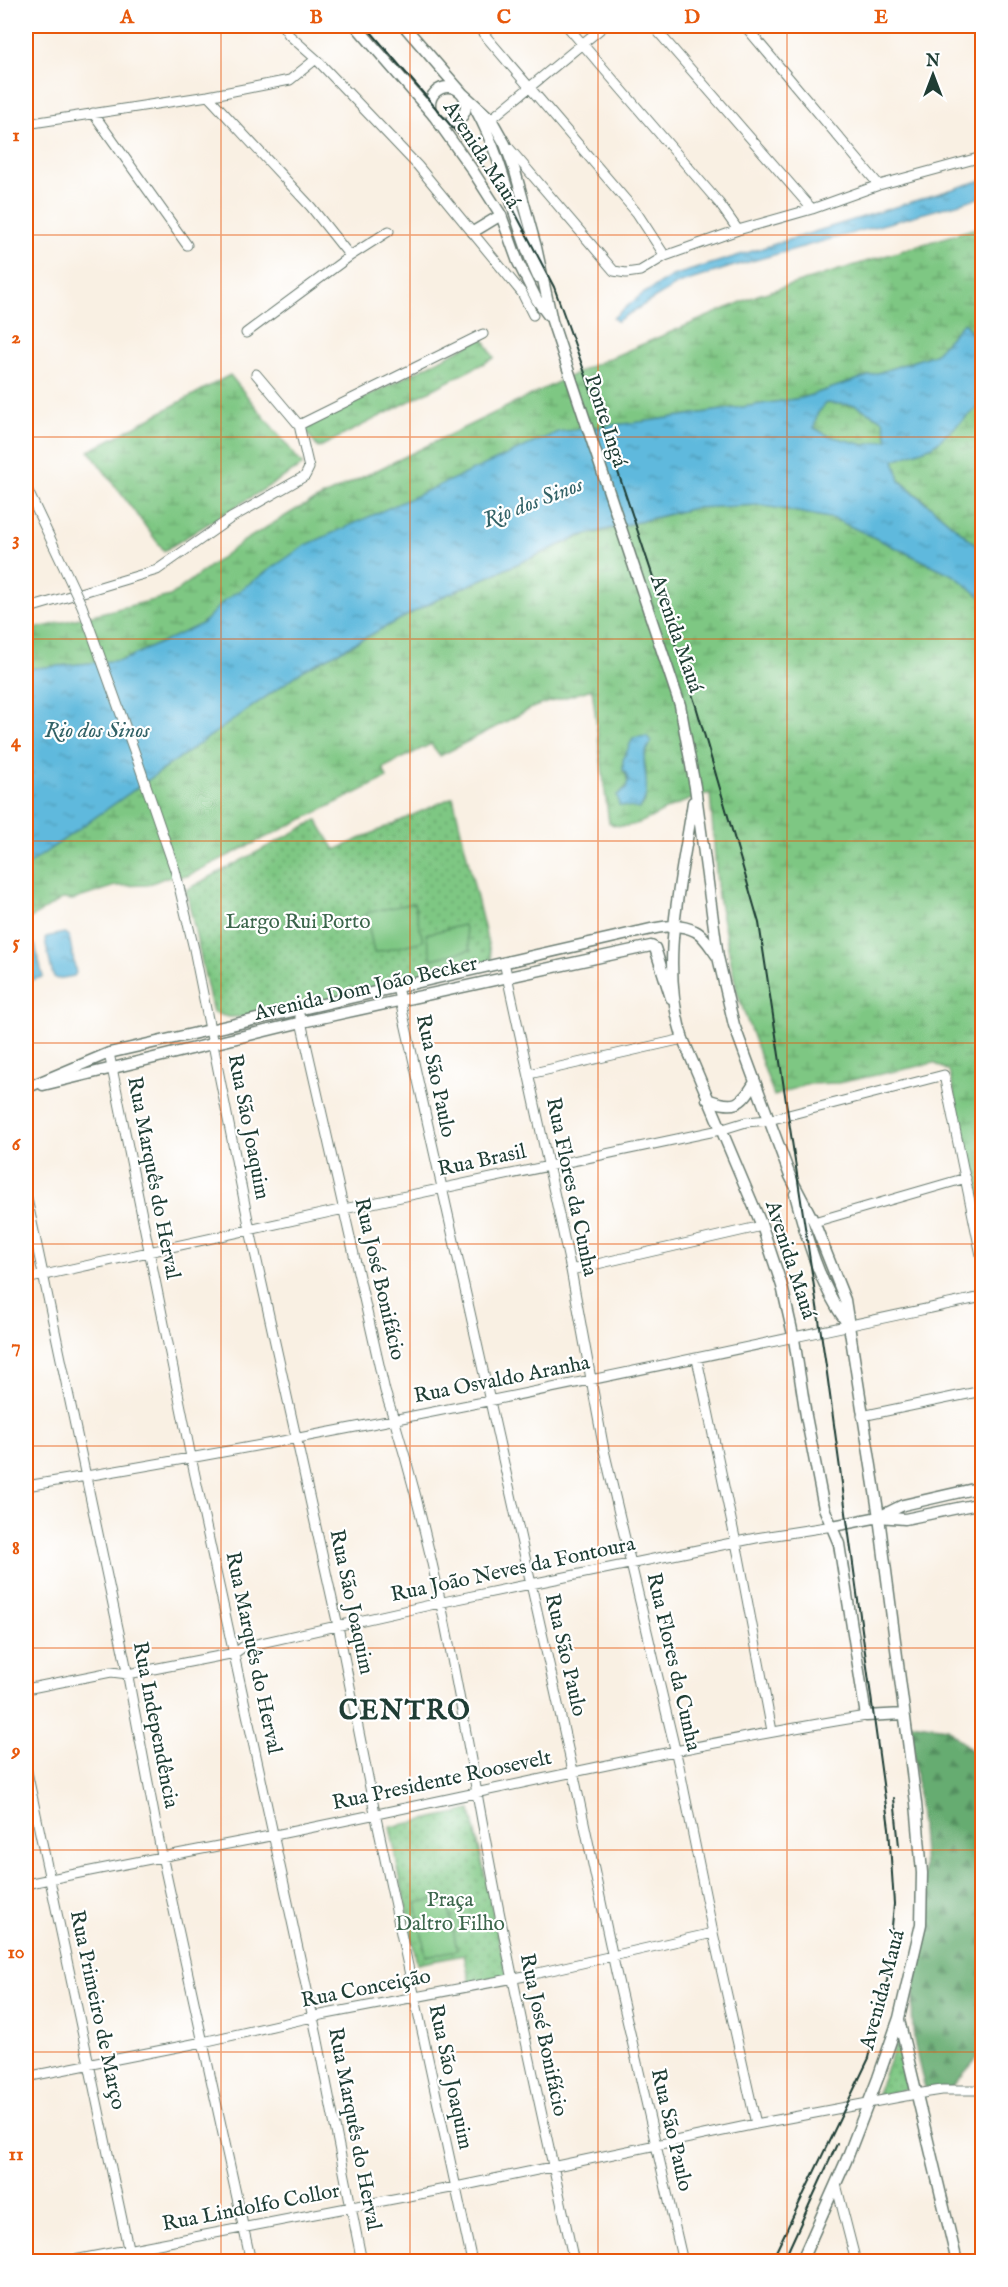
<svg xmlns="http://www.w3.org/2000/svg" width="1008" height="2287" viewBox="0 0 1008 2287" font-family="'IM FELL English',serif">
<defs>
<pattern id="green-dots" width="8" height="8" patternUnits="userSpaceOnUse" patternTransform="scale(1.5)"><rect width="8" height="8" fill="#7ec783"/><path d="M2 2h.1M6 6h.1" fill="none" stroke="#67a36c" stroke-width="1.8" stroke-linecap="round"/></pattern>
<pattern id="forest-firs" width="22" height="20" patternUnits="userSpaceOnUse" patternTransform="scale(1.5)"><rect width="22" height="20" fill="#66ac71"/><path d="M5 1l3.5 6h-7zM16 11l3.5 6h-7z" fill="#538d5e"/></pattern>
<pattern id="wetland-marsh" width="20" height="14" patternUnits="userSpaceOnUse" patternTransform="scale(1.5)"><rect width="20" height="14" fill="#7ec783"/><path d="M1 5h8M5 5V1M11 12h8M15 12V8" fill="none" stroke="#67a36c"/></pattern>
<pattern id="water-ripples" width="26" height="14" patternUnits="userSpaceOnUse" patternTransform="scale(1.5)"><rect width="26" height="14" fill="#5fb9dd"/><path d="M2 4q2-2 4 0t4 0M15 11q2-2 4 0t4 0" fill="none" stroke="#4e98b4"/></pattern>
</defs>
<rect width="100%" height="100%" fill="#fff"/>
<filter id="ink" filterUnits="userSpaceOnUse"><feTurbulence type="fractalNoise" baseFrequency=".0167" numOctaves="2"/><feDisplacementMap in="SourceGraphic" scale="12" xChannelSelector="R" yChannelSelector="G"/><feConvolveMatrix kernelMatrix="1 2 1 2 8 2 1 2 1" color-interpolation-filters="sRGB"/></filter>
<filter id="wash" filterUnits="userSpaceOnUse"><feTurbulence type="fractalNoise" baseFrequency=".008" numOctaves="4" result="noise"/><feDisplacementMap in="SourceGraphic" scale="24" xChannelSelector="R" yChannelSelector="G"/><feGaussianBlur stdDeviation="1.35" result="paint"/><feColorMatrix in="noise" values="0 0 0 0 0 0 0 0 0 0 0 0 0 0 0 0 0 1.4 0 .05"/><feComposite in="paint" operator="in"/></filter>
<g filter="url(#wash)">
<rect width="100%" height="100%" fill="#f9f0e3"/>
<path fill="url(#green-dots)" stroke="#4e825c" stroke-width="1.5" d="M453,797L492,961L248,1017H228L213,1013L186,890L317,820L335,850Z
M471,1810L507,1977L471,1985L464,1955L417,1964L390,1827Z
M897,2041L909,2089L876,2096Z"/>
<path fill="url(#forest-firs)" stroke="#427452" stroke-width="1.5" d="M911,1723L947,1728L982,1760V2053L950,2089L925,2088C916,2056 909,2027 914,1993C916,1970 924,1949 925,1925C926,1858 917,1790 911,1723Z"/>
<path fill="url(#wetland-marsh)" stroke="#4e825c" stroke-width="1.5" fill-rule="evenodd" d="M982,226V339H976L964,322L935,354L802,398L648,421L558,432L224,601L202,624L123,660L26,669V631L170,596L242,542L297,509L589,367L758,295Z
M483,338L494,358L318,448L304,428Z
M230,375L303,465L164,551L89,451Z
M982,392V550L900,480L894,460L933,446L978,407Z
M826,403L855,405L883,420L888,440L865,445L829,436L814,428L817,414Z
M760,505L835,519L955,576L982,598V1212L949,1071L934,1063L838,1083L806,1084L774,1096L737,992L718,897L710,793C698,796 686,801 674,806C654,814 632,834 609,823L592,689L534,707L440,756L431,744L383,768L387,778L187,876L164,878L147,885L116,886L73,900L62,899L26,921V866L304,670L444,596L580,537L694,508ZM633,738L651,742L644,758L646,770L645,802L639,809L617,795C637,781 622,778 623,761C624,757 631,744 633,738Z"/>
<path fill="#7ec783" stroke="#4e825c" stroke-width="1.5" d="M414,903L423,941L374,953L366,913Z
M464,925L470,950L432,959L426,934Z
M447,1897L457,1950L426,1956L416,1903Z"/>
<path fill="url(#water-ripples)" stroke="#3f7b88" stroke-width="1.5" fill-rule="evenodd" d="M982,180V197L734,266L678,284L617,321L613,318L641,295L672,276Z
M964,322L975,339H982V392L978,407L933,446L894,460L900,481L982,550V598L955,576L835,519L760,505L694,508L580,536L444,596L304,670L26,866V669L123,660L202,624L224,601L304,546L558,432L648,421L802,398L935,354ZM826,403L855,405L883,420L888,440L865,445L829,436L814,428L817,414Z
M647,736L651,742C648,747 644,754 644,760C645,777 651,795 639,809L619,805L617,795L626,789C629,780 629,776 623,770V760L633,738Z
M64,933L69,936L76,973L74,976L57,979L53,976L45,940L46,937Z
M35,945L43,977L27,981L26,947Z"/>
</g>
<g filter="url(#ink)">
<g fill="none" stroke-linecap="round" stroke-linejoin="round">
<defs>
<path id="minor" d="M283,26L289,35L316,59L418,166L522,293L533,315
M477,26L637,213L665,256
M567,26L719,203L738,230
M653,26L812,209
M745,26L879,185
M208,96L311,207L350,256
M93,113L187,245
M491,119L604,26
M26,124L208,96L290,80L316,59
M509,148L614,271L626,273L640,271L665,256L738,230L812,209L879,185L982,157
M246,333L350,256L389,231
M299,425L483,334
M26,487L67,574
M26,609L157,570L231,518L305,476L309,468L299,425L256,374
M137,759L175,870L194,949L250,1230L338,1626L375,1813L472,2262
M504,962L571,1270L604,1450L679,1766L713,1933L756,2124
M397,987L573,1771L616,1972L683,2262
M300,1017L385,1391C435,1542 460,1702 489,1859C514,1994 545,2127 574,2262
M109,1053L191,1457L317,2036L362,2262
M529,1074L683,1039
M26,1194L125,1661L161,1851L251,2262
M814,1222L966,1178
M571,1270L762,1226
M26,1279L344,1209L720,1130L746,1122L769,1120L944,1075L982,1260
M697,1359L739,1557L772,1731
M862,1416L982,1391
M26,1486C347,1434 664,1365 982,1297
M26,1689L111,1672L128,1674L235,1653L243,1647L448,1601L756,1538L833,1526
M26,1767L131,2262
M26,1884C108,1867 192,1851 275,1835C472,1796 667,1748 866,1716
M26,2077L203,2042L321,2015L525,1976L713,1933
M836,2184L856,2262
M64,2262L456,2187L756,2124L916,2094L942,2090H982"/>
<path id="major" d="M356,26L434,116L471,168L501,215L518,262L537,300L548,315
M404,26L464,95
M430 105a18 18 0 1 1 36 0a18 18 0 1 1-36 0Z
M461,92L491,119L505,144L515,171L536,247L552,321L680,705L695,787L718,957L734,1025L790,1176L814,1222L845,1300L879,1517L916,1803L922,1873L921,1924L899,2018L878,2078L846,2161L801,2262
M476,110C505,162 513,223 538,277
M473,232L501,215
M693,802C682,879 658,963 683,1039L762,1226L782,1286L794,1339L806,1416L824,1508L839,1544L866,1716L904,1714
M43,1085L302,1022L651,946L655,948L671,998
M26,1088L109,1053L633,933C653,929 676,921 695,931C704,935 711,948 717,956
M707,1099C734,1109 741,1106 755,1082
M795,1194C806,1237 820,1286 847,1323
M879,1517L905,1519L982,1503
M833,1526L879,1517L903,1505L982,1487
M899,2020L957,2262"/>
</defs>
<use href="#minor" stroke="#6b7c71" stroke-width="11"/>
<use href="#major" stroke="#6b7c71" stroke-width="13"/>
<use href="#minor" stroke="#fff" stroke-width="9"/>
<use href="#major" stroke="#fff" stroke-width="10"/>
<path stroke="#1f3d34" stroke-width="2" d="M366,26L463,140L508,199L554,287L585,373L696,706L759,923L826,1366L889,1828L894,1904L887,1982L869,2058L771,2262
M894,1798L899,1846
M783,2262L837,2144"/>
<defs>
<path id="minor-bridge" d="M67,574L82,606L137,759"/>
</defs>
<use href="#minor-bridge" stroke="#6b7c71" stroke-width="11" stroke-linecap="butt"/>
<use href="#minor-bridge" stroke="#fff" stroke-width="9"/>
</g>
</g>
<path fill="none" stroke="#e8590c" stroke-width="1.5" stroke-opacity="0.55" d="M221,26V2262M410,26V2262M598,26V2262M787,26V2262M26,235H982M26,437H982M26,639H982M26,841H982M26,1043H982M26,1244H982M26,1446H982M26,1648H982M26,1850H982M26,2052H982"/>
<g text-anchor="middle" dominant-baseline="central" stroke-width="4.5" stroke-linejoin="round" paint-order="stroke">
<g font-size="21" fill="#1f3d34" stroke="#fff">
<text transform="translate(481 155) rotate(57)">Avenida Mauá</text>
<text transform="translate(605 421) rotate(72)">Ponte Ingá</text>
<text transform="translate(676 634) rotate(71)">Avenida Mauá</text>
<text transform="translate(366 989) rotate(-13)">Avenida Dom João Becker</text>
<text transform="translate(435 1076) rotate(78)">Rua São Paulo</text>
<text transform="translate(248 1127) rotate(79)">Rua São Joaquim</text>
<text transform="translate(482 1161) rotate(-12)">Rua Brasil</text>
<text transform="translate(153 1178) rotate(79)">Rua Marquês do Herval</text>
<text transform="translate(571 1187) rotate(78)">Rua Flores da Cunha</text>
<text transform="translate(790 1260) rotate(72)">Avenida Mauá</text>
<text transform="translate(379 1279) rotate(77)">Rua José Bonifácio</text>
<text transform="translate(502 1380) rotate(-11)">Rua Osvaldo Aranha</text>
<text transform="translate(513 1570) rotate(-12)">Rua João Neves da Fontoura</text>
<text transform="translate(351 1602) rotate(78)">Rua São Joaquim</text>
<text transform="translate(253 1653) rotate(78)">Rua Marquês do Herval</text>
<text transform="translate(565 1655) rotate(77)">Rua São Paulo</text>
<text transform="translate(673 1662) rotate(77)">Rua Flores da Cunha</text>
<text transform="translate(155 1725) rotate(79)">Rua Independência</text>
<text transform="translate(442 1781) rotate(-12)">Rua Presidente Roosevelt</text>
<text transform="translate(366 1989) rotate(-11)">Rua Conceição</text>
<text transform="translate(883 1990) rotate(-75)">Avenida Mauá</text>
<text transform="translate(97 2010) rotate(78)">Rua Primeiro de Março</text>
<text transform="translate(543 2035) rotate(78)">Rua José Bonifácio</text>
<text transform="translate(450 2077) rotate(78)">Rua São Joaquim</text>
<text transform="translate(354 2129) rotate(79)">Rua Marquês do Herval</text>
<text transform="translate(671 2130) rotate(77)">Rua São Paulo</text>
<text transform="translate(251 2208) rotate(-11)">Rua Lindolfo Collor</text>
</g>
<g font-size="21" fill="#3c664c" stroke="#fff">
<text x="298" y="922">Largo Rui Porto</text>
<text x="450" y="1900">Praça<tspan x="450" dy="24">Daltro Filho</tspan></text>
</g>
<g font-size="22" font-style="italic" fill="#326267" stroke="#fff">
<text transform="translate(533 503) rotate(-21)">Rio dos Sinos</text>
<text x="97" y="731">Rio dos Sinos</text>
</g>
<g font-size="27" font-weight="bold" letter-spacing="1.5" fill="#1f3d34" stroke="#fff">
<text x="405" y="1712">CENTRO</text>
</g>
</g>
<rect width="1008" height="2287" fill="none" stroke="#fff" stroke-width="66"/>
<g transform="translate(933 75)" stroke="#ffffff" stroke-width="4.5" paint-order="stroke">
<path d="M0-4.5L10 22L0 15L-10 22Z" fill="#1f3d34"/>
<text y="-9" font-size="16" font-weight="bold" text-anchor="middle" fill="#1f3d34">N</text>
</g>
<rect x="33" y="33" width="942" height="2221" fill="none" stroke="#e8590c" stroke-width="2"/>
<g font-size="20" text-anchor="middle" font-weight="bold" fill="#e8590c">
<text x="127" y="23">A</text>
<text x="316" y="23">B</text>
<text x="504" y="23">C</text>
<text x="692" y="23">D</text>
<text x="881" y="23">E</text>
<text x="16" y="141">1</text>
<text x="16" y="343">2</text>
<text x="16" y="545">3</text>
<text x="16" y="747">4</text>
<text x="16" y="948">5</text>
<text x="16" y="1150">6</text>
<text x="16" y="1352">7</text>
<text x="16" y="1554">8</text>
<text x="16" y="1756">9</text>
<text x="16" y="1958">10</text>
<text x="16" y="2160">11</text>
</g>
</svg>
